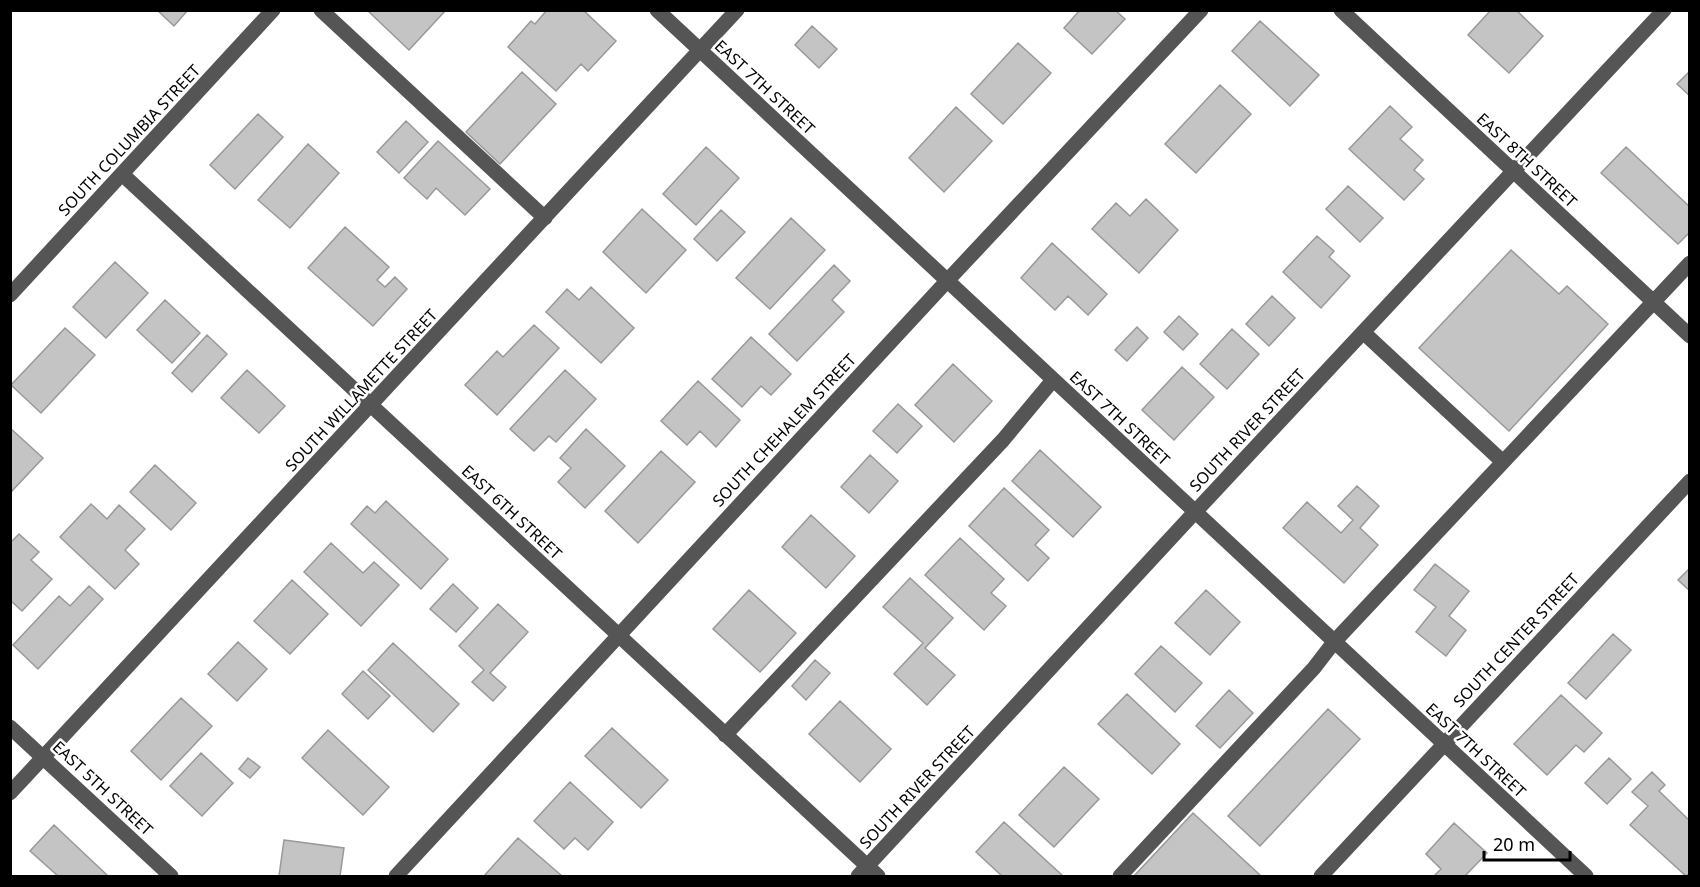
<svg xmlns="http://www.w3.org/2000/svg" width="1700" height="887" viewBox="0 0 1700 887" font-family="'Noto Sans',sans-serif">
<rect width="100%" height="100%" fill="#fff"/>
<path fill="#c4c4c4" stroke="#999" stroke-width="1.5" d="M157,10H188L174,26Z
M367,10H446L409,50Z
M547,10H583L616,41L588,71L581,64L556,91L508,47L531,21L535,24Z
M1080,10H1115L1125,19L1092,54L1064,28Z
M1491,10H1516L1543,36L1509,73L1468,35Z
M1260,21L1319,75L1290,106L1232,51Z
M812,26L837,49L819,68L795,45Z
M1018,43L1051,73L1003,124L971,94Z
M1690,71V96L1677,84Z
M522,72L556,104L500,164L466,132Z
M1220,85L1251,114L1196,173L1165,144Z
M1390,106L1412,127L1400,139L1423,160L1414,170L1424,179L1404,200L1349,149Z
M956,107L992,141L944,192L909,158Z
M258,114L283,137L235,189L210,165Z
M406,121L428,142L399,173L377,152Z
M438,141L490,189L465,215L436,188L427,199L404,178Z
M308,144L339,173L290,228L258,200Z
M706,147L739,178L696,225L663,194Z
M1626,147L1690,207V232L1678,244L1601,173Z
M1348,186L1383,218L1360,242L1326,209Z
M1146,199L1178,230L1139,273L1092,229L1116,203L1130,216Z
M642,209L686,250L646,293L603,252Z
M721,210L745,232L717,261L694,239Z
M791,218L825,250L770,309L736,278Z
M345,227L389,267L377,280L385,287L395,277L407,289L373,326L308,268Z
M1317,236L1334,251L1329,257L1350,276L1321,308L1283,272Z
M1052,243L1107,294L1088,315L1068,296L1055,310L1021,278Z
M1511,250L1559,294L1567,286L1608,324L1509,431L1419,348Z
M115,262L148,293L106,338L73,307Z
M834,265L850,281L832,300L844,312L797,361L769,334Z
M591,287L634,328L601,363L546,312L567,289L579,300Z
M1272,296L1295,318L1269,346L1246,324Z
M165,300L200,333L172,363L137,330Z
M1179,316L1198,334L1183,350L1164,332Z
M534,325L559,348L497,415L465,385L497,351L503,357Z
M1137,327L1148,338L1127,361L1115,350Z
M65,328L95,355L41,413L11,385Z
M1232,329L1259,354L1227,389L1200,364Z
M207,335L227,354L192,392L172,373Z
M751,337L791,374L771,395L761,386L742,407L712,379Z
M953,364L992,401L954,442L915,405Z
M1182,367L1214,397L1174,440L1142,410Z
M247,370L285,406L259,433L221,398Z
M565,370L596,399L556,442L549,436L534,451L510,429Z
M698,381L740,420L716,447L700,431L687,445L661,421Z
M898,404L922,426L897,453L873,431Z
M10,428L43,458L10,493Z
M586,429L625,466L585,508L558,482L571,468L560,458Z
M1040,450L1101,507L1073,537L1012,481Z
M661,451L695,482L638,543L605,511Z
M870,455L898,481L869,513L841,487Z
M155,465L196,503L171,530L130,492Z
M1357,486L1379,506L1360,528L1378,545L1344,583L1283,528L1307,502L1341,533L1353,520L1338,506Z
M1004,488L1049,530L1035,545L1049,558L1028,581L969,526Z
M386,501L448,559L421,589L351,524L367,506L375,513Z
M91,504L107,519L119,505L145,529L125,550L139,564L115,589L60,537Z
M811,515L855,556L826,588L782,547Z
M19,534L39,552L31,560L52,579L22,611L10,600V543Z
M960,538L1004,579L991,593L1006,606L984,630L925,575Z
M331,543L363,573L374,562L399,585L361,626L304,572Z
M1435,564L1469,591L1449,616L1466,630L1446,656L1416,632L1436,607L1414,590Z
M1690,568V591L1678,580Z
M910,578L953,618L925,648L955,675L927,705L894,674L923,643L883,607Z
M292,580L328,614L290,654L254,621Z
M453,584L478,608L456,632L430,609Z
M89,586L103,599L38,669L13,645L59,596L70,606Z
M749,590L796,633L760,672L713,629Z
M1206,590L1240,622L1210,655L1175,623Z
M498,604L528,632L490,673L506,687L493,701L472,682L484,670L459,646Z
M1613,634L1631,650L1586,699L1568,683Z
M238,642L267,669L237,701L208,674Z
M393,643L459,704L433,732L368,670Z
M1161,646L1202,683L1175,712L1135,674Z
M815,660L830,673L806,700L792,686Z
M363,671L390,696L368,719L342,694Z
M1229,690L1253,713L1220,748L1196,726Z
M1127,694L1180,744L1152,774L1098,724Z
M1561,695L1602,733L1584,752L1576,745L1547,775L1514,744Z
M181,698L212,726L161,780L131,751Z
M840,701L891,749L860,782L809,734Z
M1328,709L1360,739L1260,846L1228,816Z
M612,728L668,780L641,808L585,756Z
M328,730L389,787L363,815L302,758Z
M201,753L233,783L202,816L170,786Z
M248,758L260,767L250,778L239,769Z
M1609,758L1631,779L1607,804L1585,783Z
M1064,767L1099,799L1054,847L1019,815Z
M1652,772L1665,785L1659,791L1690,821V873L1686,876L1630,825L1648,806L1632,792Z
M570,782L613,822L588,850L575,838L564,849L534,821Z
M1193,813L1260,875L1259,876H1134Z
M1004,822L1063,876H1002L976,852Z
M1454,823L1487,853L1465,876H1434L1441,869L1426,854Z
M54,825L108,876H58L30,851Z
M518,838L562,876H484Z
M284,840L344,848L340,876H279Z"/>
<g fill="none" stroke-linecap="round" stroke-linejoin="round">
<path stroke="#555" stroke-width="15" d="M321,10L545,218
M657,10L1586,876
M1341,10L1690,336
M122,174L878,876
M10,295L273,10
M1363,332L1503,462
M10,727L171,876
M725,735L1003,440L1053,380
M10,793L737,10
M396,876L947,281L1201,10
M858,876L1195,512L1664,10
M1120,876L1314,668L1334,642L1690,263
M1321,876L1690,481"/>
</g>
<g text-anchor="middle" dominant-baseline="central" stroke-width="5" stroke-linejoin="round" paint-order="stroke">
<g font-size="16" fill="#000" stroke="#fff">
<text transform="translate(765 87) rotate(43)">EAST 7TH STREET</text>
<text transform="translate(129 140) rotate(-47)">SOUTH COLUMBIA STREET</text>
<text transform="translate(1527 160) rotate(43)">EAST 8TH STREET</text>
<text transform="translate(361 390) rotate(-47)">SOUTH WILLAMETTE STREET</text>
<text transform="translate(1120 418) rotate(43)">EAST 7TH STREET</text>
<text transform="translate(784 430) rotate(-47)">SOUTH CHEHALEM STREET</text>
<text transform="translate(1247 430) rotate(-47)">SOUTH RIVER STREET</text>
<text transform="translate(512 512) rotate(43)">EAST 6TH STREET</text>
<text transform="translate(1516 640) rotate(-47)">SOUTH CENTER STREET</text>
<text transform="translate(1476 750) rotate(43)">EAST 7TH STREET</text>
<text transform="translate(917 787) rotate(-47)">SOUTH RIVER STREET</text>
<text transform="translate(103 788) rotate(43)">EAST 5TH STREET</text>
</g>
</g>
<rect width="1700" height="887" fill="none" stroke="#000000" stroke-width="24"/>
<path d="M1484 851v9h86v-9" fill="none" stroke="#000000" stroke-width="3"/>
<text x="1493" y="851" font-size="18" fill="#000000" stroke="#ffffff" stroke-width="4.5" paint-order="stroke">20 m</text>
</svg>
